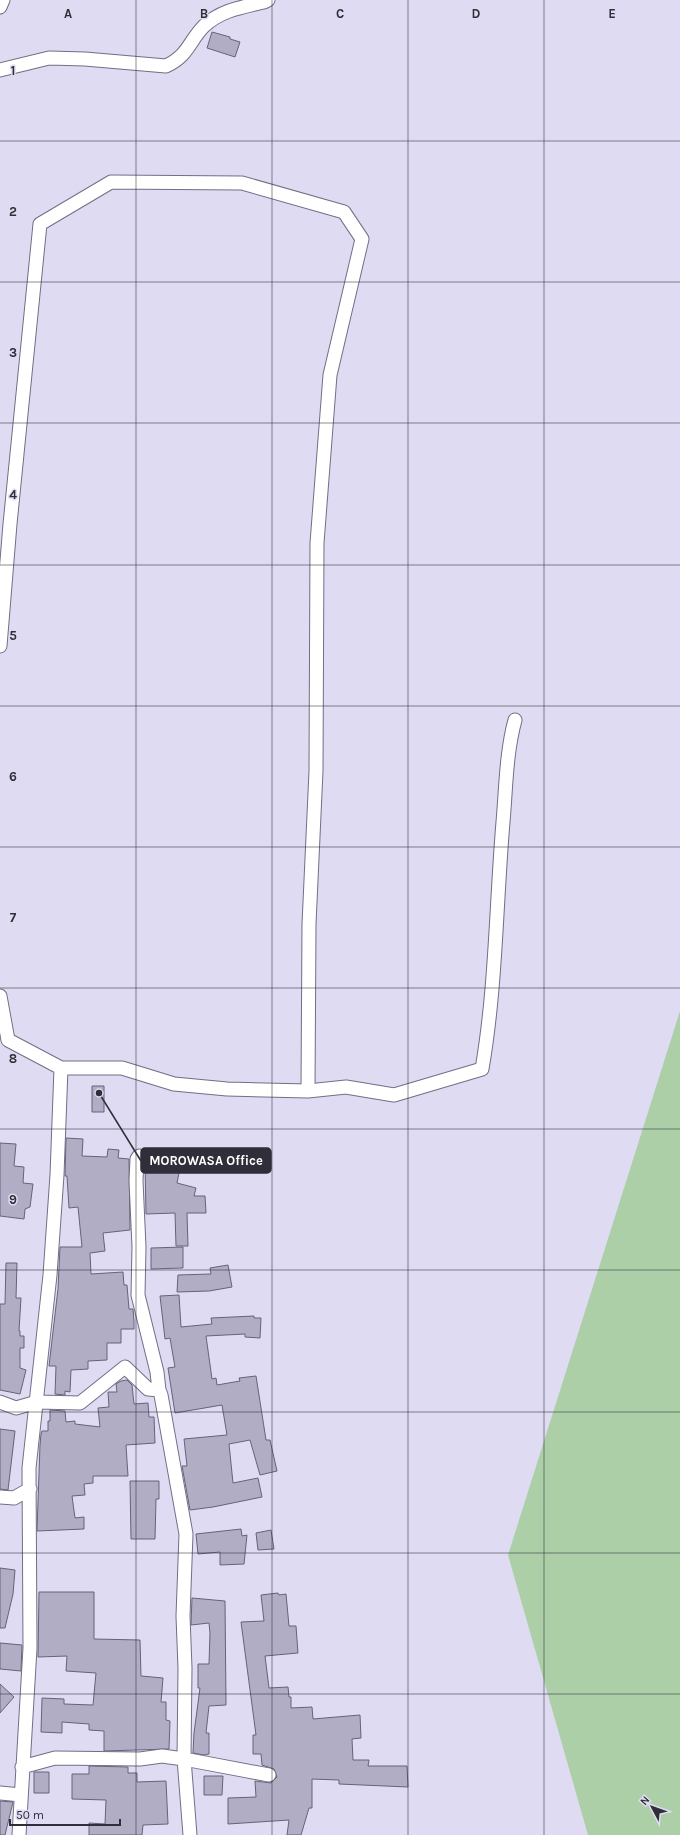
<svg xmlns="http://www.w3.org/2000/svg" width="680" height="1835" viewBox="0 0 680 1835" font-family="Karla,sans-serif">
<rect width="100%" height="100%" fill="#dfdbf3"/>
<path fill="#adcfa8" d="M680,1011V1835H588L508,1555Z"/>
<path fill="#b1adc5" stroke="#666378" d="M212,32L230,37V39L240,42L235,57L207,48Z
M92,1086H104V1112H92Z
M66,1138L83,1139L82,1156L107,1157L108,1149L119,1150L118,1158L129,1159L130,1230L103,1233L105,1251L90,1253L91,1274L123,1272L124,1285H127L129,1309H133L134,1321V1329H121V1343H107V1360L88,1361V1369L71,1370L70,1392L65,1391V1395L55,1394L56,1366H49L58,1289L60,1247H82L78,1207L69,1208L67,1176H65Z
M0,1143L16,1144L14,1166L24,1167L23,1183L33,1184L30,1207L25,1209L24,1219L0,1216Z
M150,1159L180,1168L177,1183L196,1188L194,1196H205L206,1213H187L188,1246H176L175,1213L146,1214L145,1162L149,1163Z
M183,1247V1268L151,1269V1248Z
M6,1263H17L16,1298H21L19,1331H20V1336H24V1348H20V1368L26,1370L20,1394L0,1390V1304H5Z
M228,1265L232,1287L209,1291L177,1292L178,1275L211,1274L210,1268Z
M179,1295L181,1327L212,1324L211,1318L254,1316V1318H261L260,1338L245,1337V1334L206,1336L212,1379L216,1378L217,1385L240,1381L239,1378L256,1376L266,1440H270L277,1471L260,1475L250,1440L229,1444L233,1483L258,1478L262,1497L213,1507L190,1510L182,1466H187L184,1439L227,1435L222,1405L175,1413L168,1368L175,1367L170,1338L165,1339L160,1296Z
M127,1380L132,1385L134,1404L148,1403L149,1417H154L155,1443L126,1445L128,1476H93V1483L84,1484L85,1495L72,1496L75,1518L84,1517V1529L37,1531L40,1445L41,1434L42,1431H48V1421H50V1410L65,1411L66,1422L75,1421V1424L100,1427L98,1408L109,1407L108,1392H117L116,1384L121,1381Z
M0,1429L15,1431L8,1490L0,1489Z
M130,1481H159V1499H156L155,1539H131Z
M241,1529L242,1536L247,1535L244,1564L220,1565V1552L198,1554L196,1534Z
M271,1530L274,1549L258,1550L256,1533Z
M0,1568L15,1570L13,1594L5,1628H0Z
M39,1592H94V1639L140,1640L141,1676L163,1678L161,1702H166V1720L170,1721L169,1749L104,1751V1731L89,1730V1724L62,1722V1733L41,1732L42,1698L64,1699V1704L93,1705L96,1673L66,1671L67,1656L38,1657Z
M278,1593L279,1595L286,1594L289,1626H296L298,1653L265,1656L269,1688L288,1687L289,1697H291V1708L312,1707L313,1719L360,1715L361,1738L352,1739L353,1760H369L368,1766H407L408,1787L339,1784V1780L312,1779V1808H309L301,1835H287L289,1820L228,1824V1798L256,1797L255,1781L271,1783L277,1777L274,1769L262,1765L261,1754H253V1735H256L241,1622L264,1621L261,1595Z
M192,1598L225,1601L226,1705L209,1706L206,1733H209V1754L204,1755L193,1753L194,1733L200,1688H198V1664H209L210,1633L209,1623L191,1625Z
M0,1643L22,1645L21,1671L0,1669Z
M0,1684L14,1697L0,1713Z
M89,1766L128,1767V1773H137V1782L166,1781L168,1824L143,1825L142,1835H89V1823L105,1824L106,1800L72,1799V1774H89Z
M34,1772H49V1793H34Z
M204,1776H223L222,1795H204Z
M0,1801L13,1802L5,1835H0Z"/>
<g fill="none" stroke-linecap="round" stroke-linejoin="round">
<defs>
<path id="street" d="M0,7L3,0
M0,70L49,58L85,59L166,66C189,55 189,41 204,26C221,10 243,7 264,2L268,0
M0,646L10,524L40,224L111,182L242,183L344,212L362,239L330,375L317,543L316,771L309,924L308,1091
M0,996L8,1040L61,1068
M139,1156L137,1159L136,1181L139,1247L138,1295L157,1372L159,1390
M0,1402L16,1408L37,1402L80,1403L125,1367L148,1389L159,1390L161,1395L186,1534L183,1616L185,1668L184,1759L190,1835
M0,1497L14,1498L30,1489
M22,1767L55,1758L140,1759L162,1756L184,1759L269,1775
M0,1793L21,1795
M19,1835L30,1648L29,1468L50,1275L57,1175L61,1068H122L174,1084L227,1089L308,1091L346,1087L394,1095L482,1069C496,988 496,905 503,822C506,788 506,753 515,720"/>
</defs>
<use href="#street" stroke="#726e84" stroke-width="15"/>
<use href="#street" stroke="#fff" stroke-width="13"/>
</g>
<path fill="none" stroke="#302e38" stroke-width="1" stroke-opacity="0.55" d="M136,0V1835M272,0V1835M408,0V1835M544,0V1835M0,141H680M0,282H680M0,423H680M0,565H680M0,706H680M0,847H680M0,988H680M0,1129H680M0,1270H680M0,1412H680M0,1553H680M0,1694H680"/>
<g font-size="13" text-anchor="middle" font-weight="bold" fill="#302e38" stroke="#dfdbf3" stroke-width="3" stroke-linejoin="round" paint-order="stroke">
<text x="68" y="18">A</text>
<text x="204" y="18">B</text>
<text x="340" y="18">C</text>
<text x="476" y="18">D</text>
<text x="612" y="18">E</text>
<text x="13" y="75">1</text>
<text x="13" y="216">2</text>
<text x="13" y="357">3</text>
<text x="13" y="499">4</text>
<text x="13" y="640">5</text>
<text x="13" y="781">6</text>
<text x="13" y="922">7</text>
<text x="13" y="1063">8</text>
<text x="13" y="1204">9</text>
</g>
<path fill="none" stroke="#302e38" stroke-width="1.5" d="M99 1093L141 1161"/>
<circle fill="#302e38" stroke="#dfdbf3" stroke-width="1.5" cx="99" cy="1093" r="4"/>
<rect fill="#302e38" stroke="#302e38" stroke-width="1.5" x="141" y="1148" width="130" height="25" rx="4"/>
<g font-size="13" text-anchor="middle" font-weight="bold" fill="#fff">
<text x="206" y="1165">MOROWASA Office</text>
</g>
<g transform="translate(652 1807) rotate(311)" stroke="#dfdbf3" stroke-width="3" paint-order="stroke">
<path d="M0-3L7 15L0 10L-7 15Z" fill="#302e38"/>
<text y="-6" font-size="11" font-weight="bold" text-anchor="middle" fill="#302e38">N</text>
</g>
<path d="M10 1819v6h110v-6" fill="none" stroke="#302e38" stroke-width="2"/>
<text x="16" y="1819" font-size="12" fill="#302e38" stroke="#dfdbf3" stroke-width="3" paint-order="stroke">50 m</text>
</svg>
